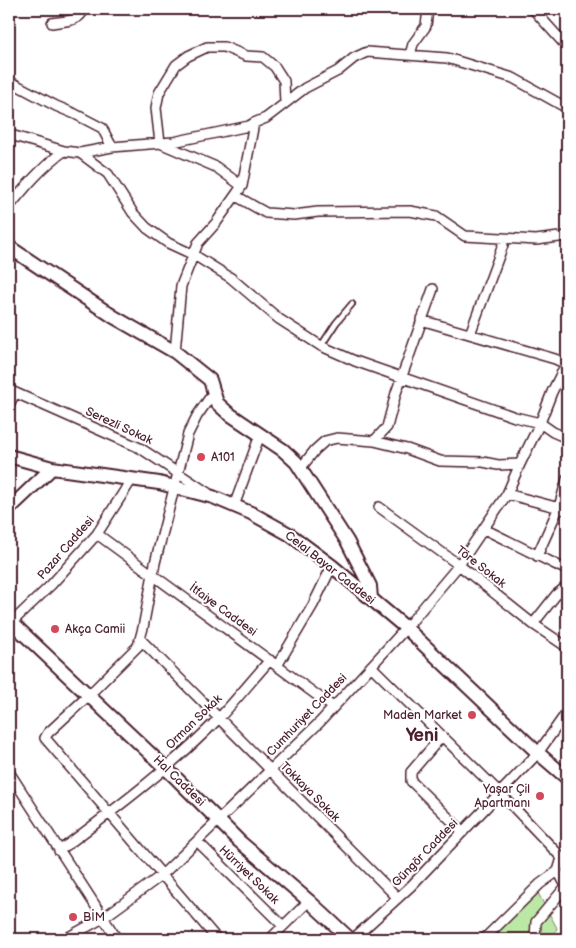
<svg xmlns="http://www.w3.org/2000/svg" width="576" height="948" viewBox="0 0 576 948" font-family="'Balsamiq Sans',sans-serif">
<rect width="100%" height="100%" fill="#fff"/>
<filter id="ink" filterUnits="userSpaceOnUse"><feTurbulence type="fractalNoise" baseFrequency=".02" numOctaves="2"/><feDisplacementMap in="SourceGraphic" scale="10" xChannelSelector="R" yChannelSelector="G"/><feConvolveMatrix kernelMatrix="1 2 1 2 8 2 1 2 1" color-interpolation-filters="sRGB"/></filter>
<g filter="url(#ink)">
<path fill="#bce8a5" stroke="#838468" d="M538,893L557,928L552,939H498L492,934Z"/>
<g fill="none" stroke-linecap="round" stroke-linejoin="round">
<defs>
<path id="lane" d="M321,346L336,323L352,304"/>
<path id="street" d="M533,9L567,47
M52,23C63,21 80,22 84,9
M410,55L413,44L426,26L428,9
M9,81L56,106L75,114L102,128L112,147
M9,136L11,135L64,151L80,153L112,147L173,142L249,126L254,123
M80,153L108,174L133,213L147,228L168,243L194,255L231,278L279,319L321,346L355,361L515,417L540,423L553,432L567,438
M242,186L216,167L160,143L156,108L159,93L176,65L188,56L207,47H224L246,56L263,57L275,67L284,81L285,103
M236,196L266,213L294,215L318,212L410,211L436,216L465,236L536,240L567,236
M9,207C26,186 42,167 64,151
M421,320L555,359L566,364
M470,334L503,245L502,238
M175,352L181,286L198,243L216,223L242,186L254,123L266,118L305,88L338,71L354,58L367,52L447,58L513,78L567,108
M9,390L140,448L208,493
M213,393L197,416L188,434L155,563L143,628L138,646L89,695L48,733L45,738L217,939
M9,405L15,393
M374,441L387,427L396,393L433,289
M300,469L315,450L325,441L337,438L374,441L407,449L440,461L483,462L498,465L520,464
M507,494L567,510
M234,506L260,435
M379,507L459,565L533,624L567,647
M484,529L567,570
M97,534L333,707
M537,556L559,507L567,479
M533,624L556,595L567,586
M9,625L51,585L97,534L132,479
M140,639L398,898
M277,666L313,605L332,566
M371,666L500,793L562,858L558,871L566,886
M442,736L411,772V781L463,832
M9,772L117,939
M197,841L283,926
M59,851C113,811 173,766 220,717C237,699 253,679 270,660
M65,939L103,918L162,875L320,722L406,628L459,565L507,494L520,464L540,423L552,392L567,362
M270,939L309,901
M353,939L411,886L538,753L567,712
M484,939L540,884L558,871
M535,939L536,922L567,885"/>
<path id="secondary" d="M9,247L114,317L175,352L210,380L217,403L228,413L283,450L296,462L347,541L370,586L371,599
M9,456L52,468L159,483L213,497L251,513L289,534L332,566L406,628L538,753L567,778
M9,509L52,468
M9,620L177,779L239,841L309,901L350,939"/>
</defs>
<use href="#lane" stroke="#4a1f2b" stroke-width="8"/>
<use href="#street" stroke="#4a1f2b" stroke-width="12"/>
<use href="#secondary" stroke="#4a1f2b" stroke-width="16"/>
<use href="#lane" stroke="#fff" stroke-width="4.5"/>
<use href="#street" stroke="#fff" stroke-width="9"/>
<use href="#secondary" stroke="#fff" stroke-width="12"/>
</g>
</g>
<g fill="#d1495b" stroke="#fff" stroke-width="2">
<circle cx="201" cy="457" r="5"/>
<circle cx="55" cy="629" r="5"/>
<circle cx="472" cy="715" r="5"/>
<circle cx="540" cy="796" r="5"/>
<circle cx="73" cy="917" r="5"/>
</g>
<g text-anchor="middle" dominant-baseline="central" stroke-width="4" stroke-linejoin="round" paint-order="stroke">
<g font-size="12" fill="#4a1f2b" stroke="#fff">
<text transform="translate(119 426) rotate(25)">Serezli Sokak</text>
<text transform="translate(66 548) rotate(-49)">Pazar Caddesi</text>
<text transform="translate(481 567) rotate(38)">Töre Sokak</text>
<text transform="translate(330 568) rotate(38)">Celal Bayar Caddesi</text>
<text transform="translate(223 610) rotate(36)">İtfaiye Caddesi</text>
<text transform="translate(307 715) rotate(-46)">Cumhuriyet Caddesi</text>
<text transform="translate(194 722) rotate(-44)">Orman Sokak</text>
<text transform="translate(179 781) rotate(44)">Hal Caddesi</text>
<text transform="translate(310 792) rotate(45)">Tokkaya Sokak</text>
<text transform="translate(425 853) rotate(-46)">Güngör Caddesi</text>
<text transform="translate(249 875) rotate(44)">Hürriyet Sokak</text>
</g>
<g font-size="12" fill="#4a1f2b" stroke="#fff" text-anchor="start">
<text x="211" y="457">A101</text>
<text x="65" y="629">Akça Camii</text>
<text x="462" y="715" text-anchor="end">Maden Market</text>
<text x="530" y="789" text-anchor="end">Yaşar Çil<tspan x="530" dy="14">Apartmanı</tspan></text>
<text x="83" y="917">BİM</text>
</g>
<g font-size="18" font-weight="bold" fill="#4a1f2b" stroke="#fff">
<text x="422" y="735">Yeni</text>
</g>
</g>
<rect width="576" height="948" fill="none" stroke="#fff" stroke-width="30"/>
<rect x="15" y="15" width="546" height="918" fill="none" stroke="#4a1f2b" stroke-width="2" filter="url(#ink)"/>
</svg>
